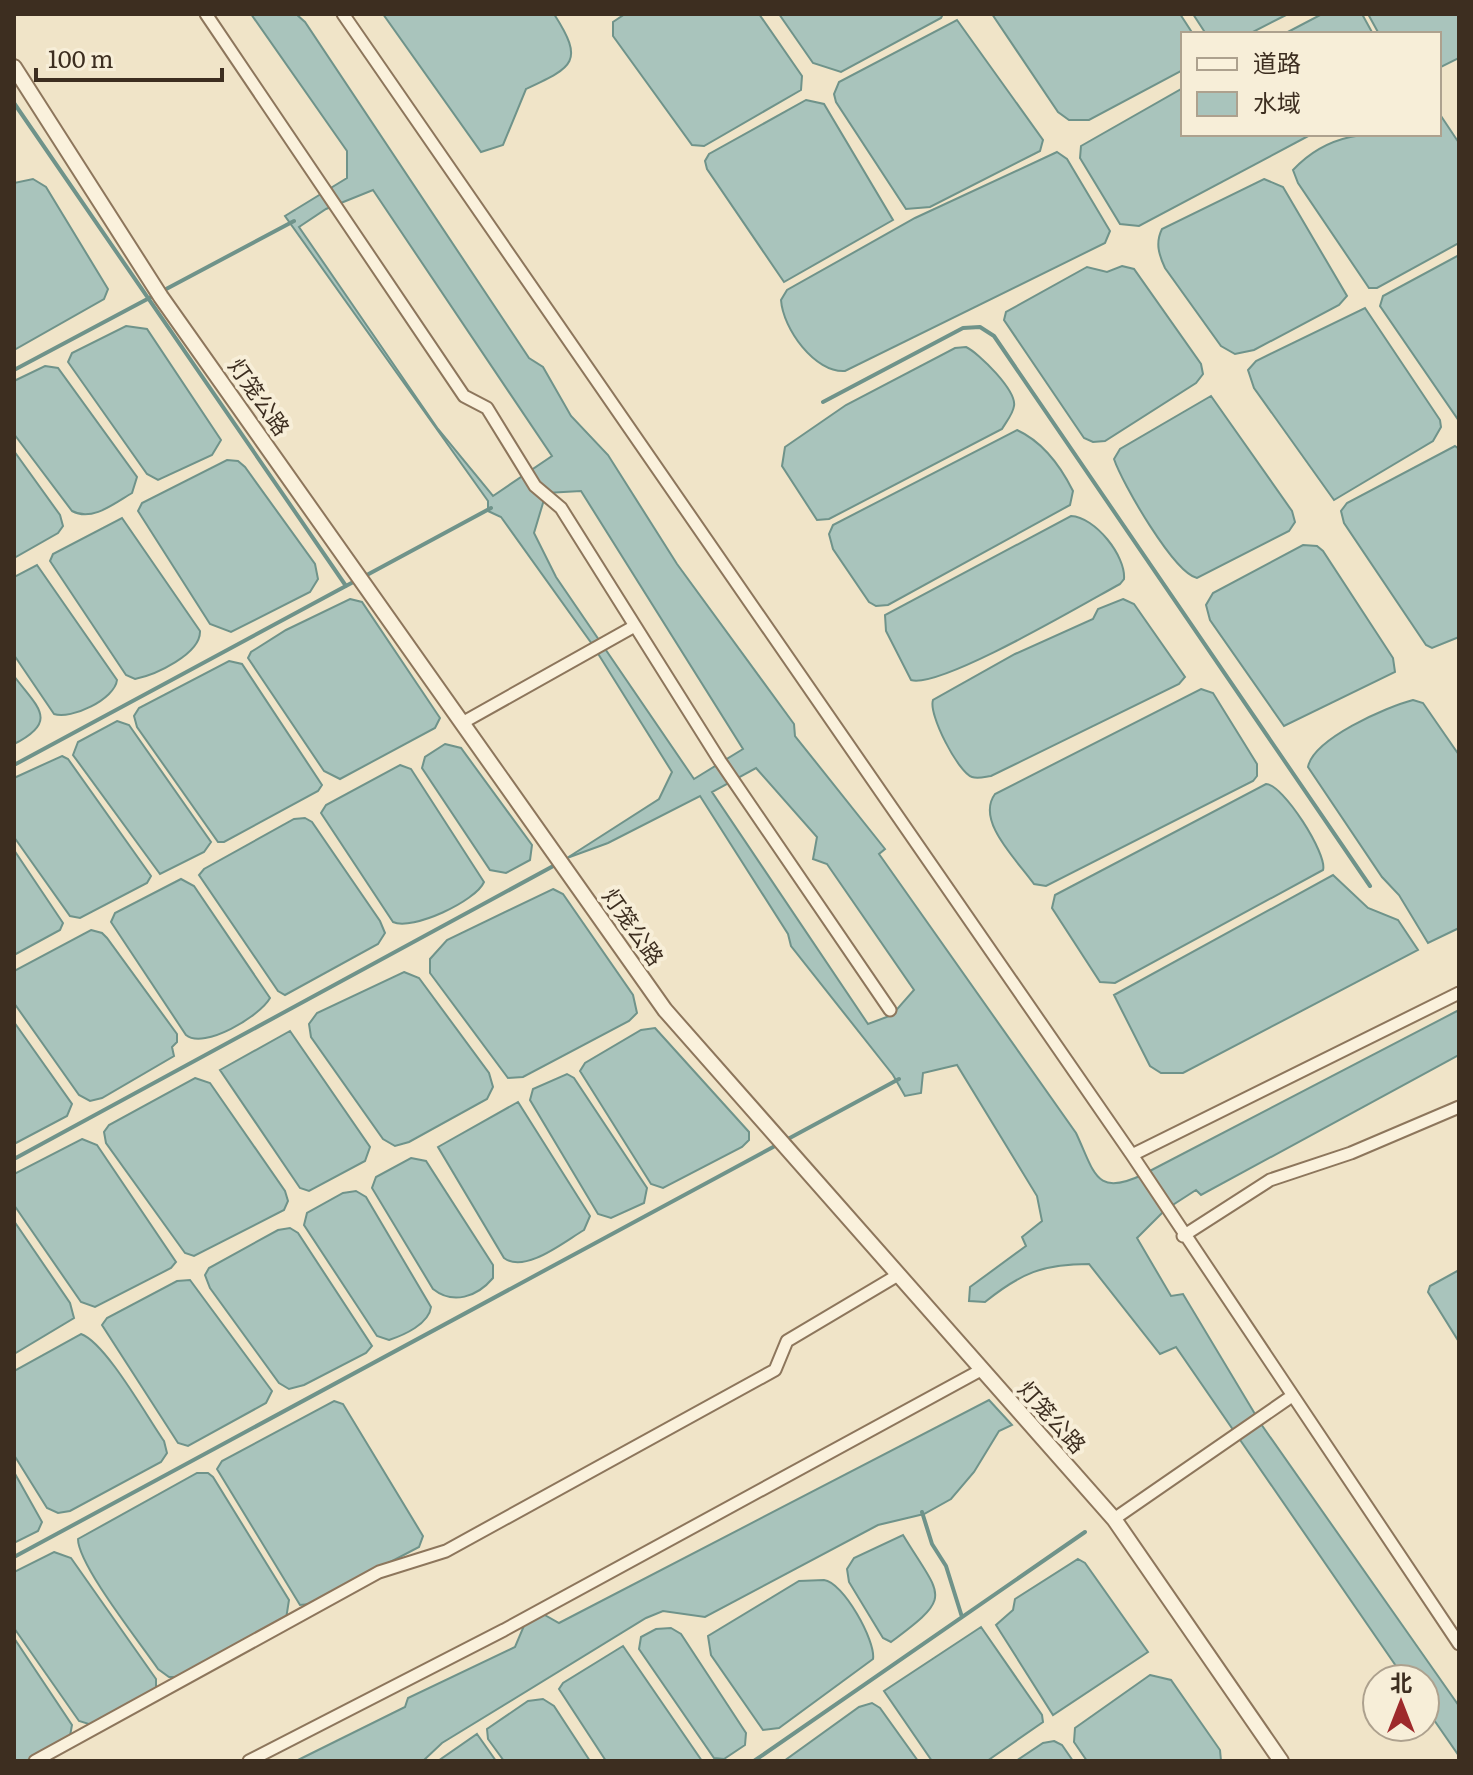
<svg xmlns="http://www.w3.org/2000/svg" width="1473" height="1775" font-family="Literata,'Noto Sans SC',serif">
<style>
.water{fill:#a9c4bc;stroke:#6f938a;stroke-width:2;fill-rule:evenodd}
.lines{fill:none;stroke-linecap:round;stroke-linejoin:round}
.stream{stroke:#6f938a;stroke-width:4}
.minor-casing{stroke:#8d765c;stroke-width:15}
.tertiary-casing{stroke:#8d765c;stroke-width:18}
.minor{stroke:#faf1dc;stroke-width:11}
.tertiary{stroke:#faf1dc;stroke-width:14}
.labels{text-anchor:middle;stroke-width:8;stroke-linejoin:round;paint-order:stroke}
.street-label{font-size:22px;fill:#3d2e20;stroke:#f7eed8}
</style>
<rect width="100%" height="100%" fill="#f0e4c8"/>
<!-- water -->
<path class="water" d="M251,14H296L305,22L529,358L543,367L571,416L608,455L677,564L794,724L795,736L885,849L879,854L1076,1133C1095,1173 1095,1198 1144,1174L1459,1010V1055L1201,1195L1196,1190L1165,1210L1137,1238L1171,1296L1183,1294L1261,1424L1459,1706V1756L1425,1707V1679H1405L1176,1347L1160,1354L1089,1264C1043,1264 1021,1273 985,1302L969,1301L970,1287L1026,1246L1022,1237L1042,1221L1037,1196L957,1065L923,1073L921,1093L905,1096L893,1075L791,946L788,934L700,796L608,843L567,858L659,799L672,772L592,644L501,517L488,511V501L285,216L347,178V151ZM373,190L552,456L493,496L438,429L299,227L326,209ZM581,491L743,749L694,779L556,577L534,533L546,493ZM756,768L817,837L813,859L827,864L914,990L892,1015L868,1024L712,792Z
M383,14H554C585,62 573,67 526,89L503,145L481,152Z
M625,14H759L802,76L801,90L704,146L692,145L613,36V22Z
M779,14H943L941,18L841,72L813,63Z
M992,14H1180L1193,34H1183V70L1089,120H1069L1058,112Z
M1193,14H1288L1249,34H1206Z
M1322,14H1362L1373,34H1284Z
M1368,14H1459V58L1439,68V34H1379Z
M957,20L1043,140L1040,151L930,207L906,209L836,102L834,94L839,82Z
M1183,88V134H1312L1139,226L1120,224L1080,158L1081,146Z
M806,100L824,104L893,220L784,282L707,169L705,161L709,154Z
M1439,113L1459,143V243L1377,288H1369L1298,183L1293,170C1335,125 1383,134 1439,134Z
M1057,152L1067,159L1110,231L1105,243L845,371C815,373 783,329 781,300L787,290L915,218Z
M33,179L46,187L108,289L104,299L14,350V183Z
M1264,179L1283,187L1347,296L1339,305L1254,350L1235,354L1221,346L1165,268C1159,255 1155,243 1162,229Z
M1459,255V421L1380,306L1383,296Z
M1122,266L1134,269L1201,364L1203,374L1196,383L1105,441L1093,442L1084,438L1004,320L1006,312L1087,267L1107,272Z
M1365,308L1440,420L1441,427L1433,441L1334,500L1254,388L1248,370L1256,361Z
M126,326L147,329L221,440L212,455L158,480L147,474L68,362L72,353Z
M966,347C979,353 1017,391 1014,406C1013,414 1006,422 1002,429L829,519L817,520L782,466L785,447L846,405L955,348Z
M45,366L58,368L137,477L132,493C115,503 92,522 72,511L14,434V381Z
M1211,396L1292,511L1295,522L1289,531L1197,578C1174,573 1122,483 1114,459L1120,449Z
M1017,430C1043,442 1060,465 1073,491L1070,505L888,605L876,606L869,602L833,549L829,534L833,525Z
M1455,446L1459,449V637L1432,648L1426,645L1344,523L1341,511L1347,503Z
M14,451L60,515L63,526L58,533L14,558Z
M227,460L238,461L245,467L315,564L318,579L310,592L231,632L210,624L138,511L142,503Z
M1071,516C1095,517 1126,556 1124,579L1120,584C1085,603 940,689 911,680L886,631L885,615Z
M122,518L200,631C201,654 155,675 135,679L126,675L50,561L53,554Z
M1303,545L1317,546L1323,551L1393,658L1395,672L1284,726L1210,620L1206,605L1213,593Z
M37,565L117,680C115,699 71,720 54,714L14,655V577Z
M350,599L362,602L440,718L435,728L340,779L324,771L248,658L251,652L286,630Z
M1123,599L1134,604L1185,677L1179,684L991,776C984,777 978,779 972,777C958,772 928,714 933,700L1015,654L1093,619L1098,609Z
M229,661L242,664L322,785L318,791L224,842H218L137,727L134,716L139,708Z
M14,676C37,707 60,721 14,744Z
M1201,689L1213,693L1257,764V776L1253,781L1046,886L1034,884C1018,861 975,821 995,794Z
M1413,700L1423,703L1459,755V928L1428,943L1399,895L1382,877L1308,767C1313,739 1386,707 1413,700Z
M117,721L129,725L211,842L204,852L160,874L73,755L78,742Z
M445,744L461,748L532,845L530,860L506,873L490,870L422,768L425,757Z
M62,756L68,759L151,876L147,883L80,918L70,916L14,837V778Z
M400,765L411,769L484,882C476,901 412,931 393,922L321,813L326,805Z
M1266,784C1283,784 1328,855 1323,870L1115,983L1100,982L1052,908L1055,895Z
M305,818L312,822L380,921L385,933L378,944L285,995L278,991L199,875L204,869L294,819Z
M14,850L63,923L60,930L14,955Z
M1333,875L1368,908L1398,920L1418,950L1183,1073H1161L1150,1066L1114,995Z
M181,879L194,886L270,998C260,1016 204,1050 186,1035L111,922L115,913Z
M553,889L563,894L633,995L637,1013L629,1021L523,1077L508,1078L430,973V959L447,940Z
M91,930L102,933L107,938L177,1034V1042L172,1047L174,1056L102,1098L90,1101L79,1095L14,1003V971Z
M404,972L419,978L489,1073L493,1087L487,1099L409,1142L395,1146L383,1139L311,1037L309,1024L317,1013Z
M14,1022L72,1104L67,1116L14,1144Z
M655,1028L749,1132V1140L742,1147L663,1188L651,1184L580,1071L585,1063L641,1030Z
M290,1031L370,1147L365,1161L309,1191L300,1188L220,1070Z
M567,1074L574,1078L647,1188L644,1203L611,1218L598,1214L530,1100L533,1089Z
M195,1078L210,1083L285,1191L288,1201L284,1210L194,1256L185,1253L106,1143L104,1132L109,1125Z
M518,1102L590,1216L584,1230C565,1241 525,1274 504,1258L438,1147Z
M82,1139L97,1145L176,1262L171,1268L95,1307L81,1302L14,1205V1174Z
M411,1158L426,1161L493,1265V1278C477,1297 453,1305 433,1289L372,1188L376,1177Z
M356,1191L366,1197L431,1307C429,1324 404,1335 389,1340L377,1336L304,1225L307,1213L343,1193Z
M14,1221L70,1303L74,1318L14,1354Z
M290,1228L298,1233L372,1346L366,1353L304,1385L289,1389L279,1383L210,1288L205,1275L209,1268L278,1230Z
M1459,1270V1342L1428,1292L1430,1286Z
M190,1280L272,1391L266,1403L188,1446L178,1443L102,1325L107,1318L177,1281Z
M81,1334C106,1343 147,1417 164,1441L167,1453L161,1462L70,1511L58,1513L47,1508L14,1455V1371Z
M989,1400L1012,1425L999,1431L974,1472L951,1499L924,1514L878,1525L705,1617L663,1611L646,1618L442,1743L423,1761H296L405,1707L408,1698L515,1647L526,1621L543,1614L559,1623Z
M334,1401L343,1404L423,1536L419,1547L310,1604L300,1605L217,1469L222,1461Z
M14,1472L42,1522L38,1531L14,1543Z
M197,1473H208L213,1477L289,1600L286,1619L176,1677H169L158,1669C141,1644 78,1565 78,1539Z
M903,1535C942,1599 954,1595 891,1642L883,1638L849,1582L847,1569L854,1558Z
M54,1552L71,1558L156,1679V1690L92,1725L79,1721L14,1628V1572Z
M1078,1559L1085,1563L1148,1652L1053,1715L996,1625L1013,1610L1015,1599Z
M824,1580C843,1582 876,1641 873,1659L779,1728L763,1730L711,1655L708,1636L799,1581Z
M981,1627L1042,1715L1043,1722L987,1761H932L884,1691Z
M671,1628L681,1634L746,1733L745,1745L724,1759L714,1758L639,1649L641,1637L656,1629Z
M14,1638L72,1725L70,1736L31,1761H14Z
M623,1646L702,1761H606L559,1689L563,1683Z
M1150,1675L1171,1680L1220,1750L1221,1761H1087L1074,1742L1075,1728Z
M543,1699L554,1706L590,1761H504L488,1739L487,1729L528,1701Z
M872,1703L880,1708L918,1761H784L859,1707Z
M477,1734L496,1761H438Z
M1054,1741L1062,1745L1073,1761H1016L1043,1743Z"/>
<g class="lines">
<!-- stream -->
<path class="stream" d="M14,103L346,586
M14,370L294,221
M823,402L963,328L980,327L994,336L1370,886
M365,576L491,508
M14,765L357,580
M14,1159L557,864
M922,1512L932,1544L946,1566L962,1617
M14,1557L899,1079
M754,1761L1085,1532"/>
<defs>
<path id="minor" d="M206,14L464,396L487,408L535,486L561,508L720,761L890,1010
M343,14L1132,1155L1459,1644
M462,723L633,627
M1132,1155L1459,993
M1183,1236L1270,1180L1351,1153L1459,1107
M1114,1519L1292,1396
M35,1761L379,1572L446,1551L775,1370L787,1341L898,1275
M249,1761L504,1630L981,1370"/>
<path id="tertiary" d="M14,67L161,297L665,1010L1114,1519L1281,1761"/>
</defs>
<!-- minor casing -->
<use href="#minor" class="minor-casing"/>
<!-- tertiary casing -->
<use href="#tertiary" class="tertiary-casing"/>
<!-- minor -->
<use href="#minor" class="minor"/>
<!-- tertiary -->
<use href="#tertiary" class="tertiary"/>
</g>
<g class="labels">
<!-- street labels -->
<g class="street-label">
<text transform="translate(259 397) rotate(55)" y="8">灯笼公路</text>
<text transform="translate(633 927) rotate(55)" y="8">灯笼公路</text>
<text transform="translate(1052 1417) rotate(48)" y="8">灯笼公路</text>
</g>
</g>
<!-- border -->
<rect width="1473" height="1775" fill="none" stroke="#3d2e20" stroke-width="32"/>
<!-- legend -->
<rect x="1181" y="32" width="260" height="104" fill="#f7eed8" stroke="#ada18e" stroke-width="2"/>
<rect x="1197" y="58" width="40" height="12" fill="#faf1dc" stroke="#ada18e" stroke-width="2"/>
<text x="1253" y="72" font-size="24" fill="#3d2e20">道路</text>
<rect x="1197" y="92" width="40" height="24" fill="#a9c4bc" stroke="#ada18e" stroke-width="2"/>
<text x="1253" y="112" font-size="24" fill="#3d2e20">水域</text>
<!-- north arrow -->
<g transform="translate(1401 1703)"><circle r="38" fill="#f7eed8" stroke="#ada18e" stroke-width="2"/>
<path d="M0-6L14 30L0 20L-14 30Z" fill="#9e2a2b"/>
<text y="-12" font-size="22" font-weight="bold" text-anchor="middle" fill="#3d2e20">北</text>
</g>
<!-- scale -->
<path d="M36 68v12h186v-12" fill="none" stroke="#3d2e20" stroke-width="4"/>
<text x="48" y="68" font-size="24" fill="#3d2e20" stroke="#f7eed8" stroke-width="6" paint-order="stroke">100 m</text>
</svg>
